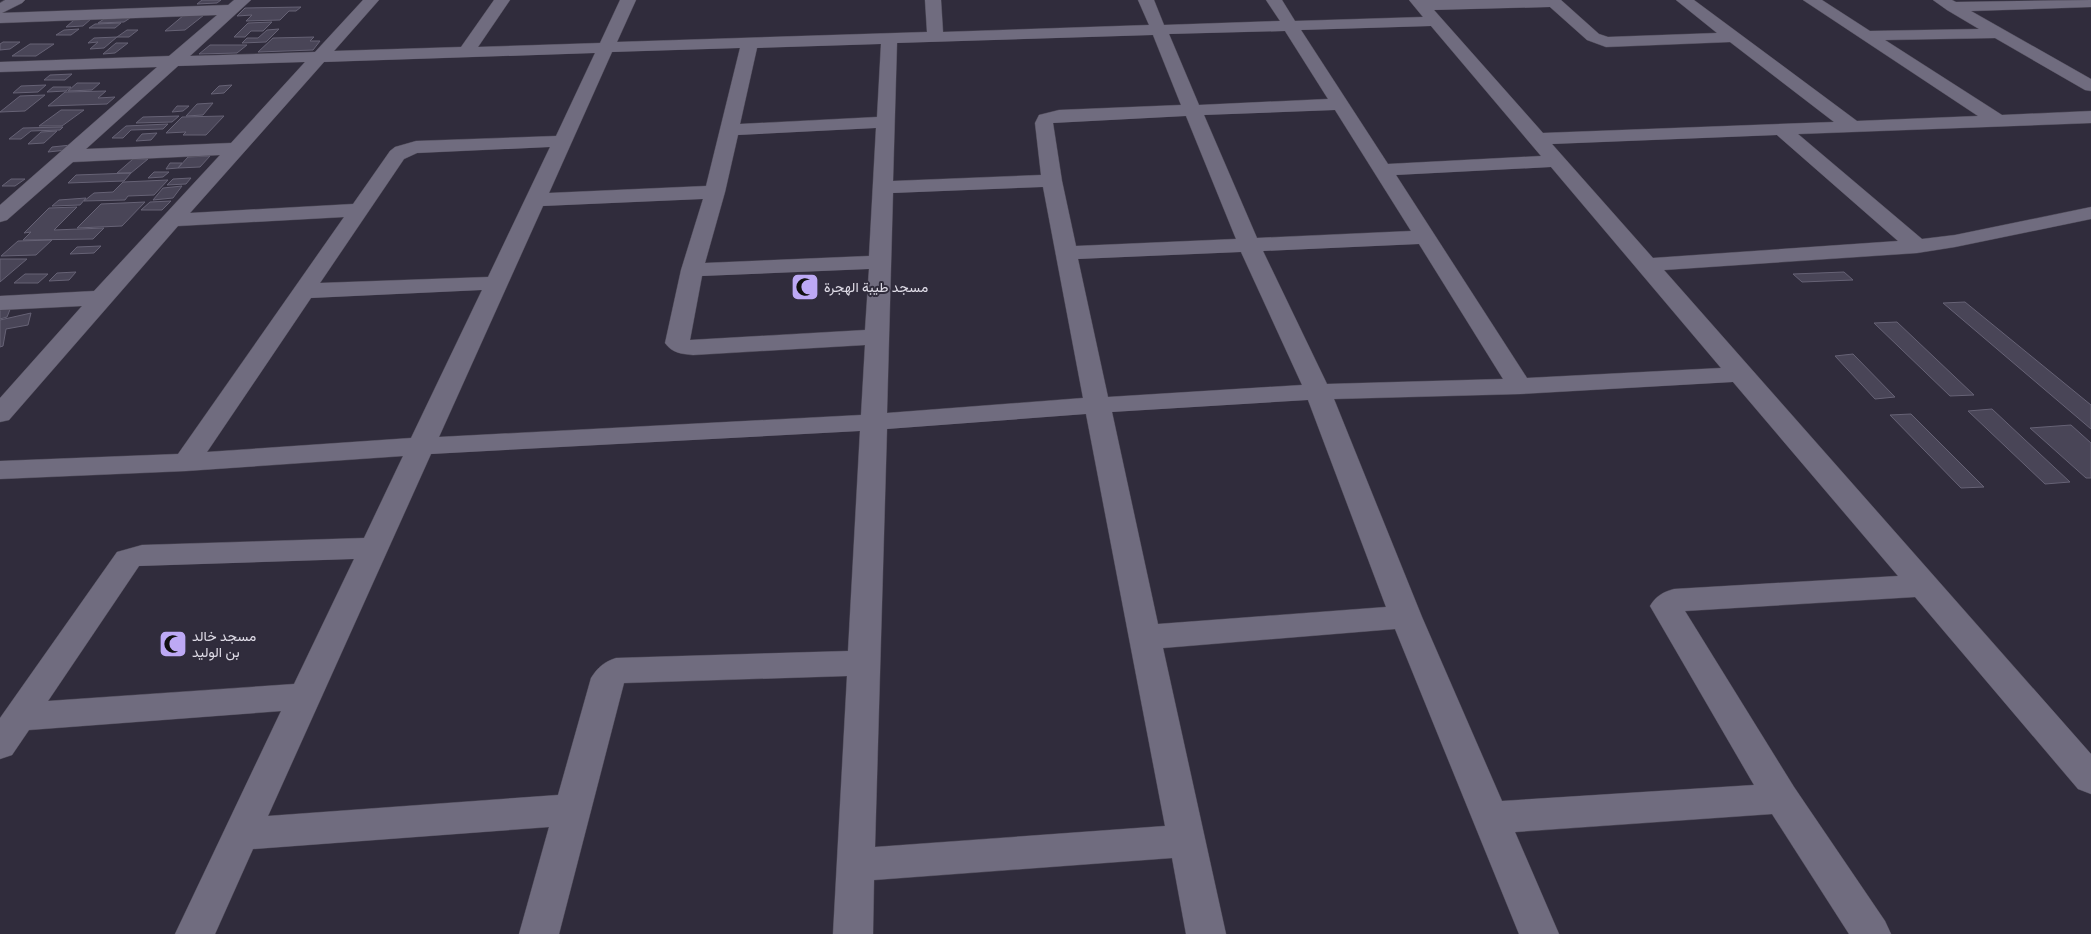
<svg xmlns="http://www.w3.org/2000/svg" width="2091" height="934" font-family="Figtree,Vazirmatn,sans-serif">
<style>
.building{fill:#494557;stroke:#666275}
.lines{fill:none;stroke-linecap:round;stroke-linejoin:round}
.minor-casing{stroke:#4c4856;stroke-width:1}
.tertiary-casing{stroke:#4c4856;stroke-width:1}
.minor{fill:#706c7f;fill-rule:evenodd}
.tertiary{fill:#706c7f;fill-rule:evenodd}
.labels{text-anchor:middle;stroke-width:4;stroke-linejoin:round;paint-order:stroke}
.poi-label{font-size:14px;fill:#e0dde8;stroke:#302c3c;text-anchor:start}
</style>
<rect width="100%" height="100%" fill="#302c3c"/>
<!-- building -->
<path class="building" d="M202,0H221L217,3L197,4Z
M301,7L296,11H289L280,20L246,21L252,15L237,16L245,8Z
M184,15H204L185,30L165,31Z
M130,18L124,22L98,23L104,19Z
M91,19L83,26L66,27L74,20Z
M272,22L263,31H251L245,37H234L248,23Z
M121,23L115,28H89L95,24Z
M79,29L71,35H56L64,30Z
M279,29L266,42L242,43L247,38H258L267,30Z
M127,30H138L129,37H117Z
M117,37L104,48L90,49L98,42L88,43L94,38Z
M314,37L310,41H320L313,50L258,52L273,38Z
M3,42H20L10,49L0,50V44Z
M116,43H128L115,53L103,54Z
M30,44H54L36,56H12Z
M210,45H247L237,53L199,54Z
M72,74L65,80H44L50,75Z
M77,83H100L92,90L68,91Z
M46,85L38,92L13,93L21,86Z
M232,85L224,93L211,94L219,86Z
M53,87H71L66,91L47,92Z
M106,91L98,98L115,97L107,104L48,106L65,92Z
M45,95L25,111L0,112L20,96Z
M213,103L203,115L186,116L197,104Z
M177,106H189L183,111L172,112Z
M61,110H84L62,126H39Z
M179,116L172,122L136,123L143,117Z
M224,116L206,135H183L186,132L166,133L182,117Z
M168,124L163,129L131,130L123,138H112L126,126Z
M63,127L60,130L31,131L21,139H9L23,128Z
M57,131L44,143L28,144L41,132Z
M157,133L151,140L136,141L142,134Z
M71,145L67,150L48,152L52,147Z
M210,156L200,167L178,168L188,157Z
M133,159H148L131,173H117Z
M170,163H182L178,168L166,169Z
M154,172H169L163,177L148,178Z
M131,173L124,181L68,183L76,175Z
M191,178L186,184L167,185L173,179Z
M11,179H25L15,186H2Z
M168,180L154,195L128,196L125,200L84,201L94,193L113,192L123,182Z
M182,186L173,198L153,200L163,188Z
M86,198L80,205L52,206L59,200Z
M171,201L162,210H141L150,202Z
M145,202L122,226L77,228L101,204Z
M77,207L54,230L104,228L93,239L23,240L31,232L24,233L49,208Z
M52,240L36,255L1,256L18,241Z
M101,246L94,253L70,254L77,247Z
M0,259H27L0,282Z
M76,272L69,280L49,281L57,273Z
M1844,272L1853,280L1802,282L1793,274Z
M25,274H48L38,283H14Z
M1965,302L2091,405V429L1943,303Z
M11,307L7,317L0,319V309Z
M31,313L28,325L6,329L3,346L0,347V320Z
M1897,322L1974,395L1950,396L1874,323Z
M1853,354L1895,397L1875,399L1835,356Z
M1992,409L2070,482L2045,484L1968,411Z
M1911,414L1984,487L1961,488L1890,415Z
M2071,425L2091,443V478H2086L2030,428Z"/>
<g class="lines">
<defs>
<path id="minor" d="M234,0H251L190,56L315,52L363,0H379L334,51L461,47L494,0H510L478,47L600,43L620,0H636L617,42L927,32L925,0H941L943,32L1149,25L1138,0H1154L1164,25L1280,21L1266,0H1282L1295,21L1423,17L1409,0H1561L1599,34L1608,37L1717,33L1676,0H1694L1857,121L1978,116L1803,0H1822L1870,31L1979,29L1947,10L1933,0H1952L1956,2L2091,0V7L1971,11L2091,79V91L2085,90L1995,38L1885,40L2002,115L2091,111V123L1798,134L1922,239L1955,235L2091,207V219L1955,247L1917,253L1664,270L2091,754V794L2078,789L1915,597L1685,611L1794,787L1885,921L1891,934H1849L1772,814L1515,832L1559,934H1519L1395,629L1163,648L1226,934H1186L1172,858L874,880L873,934H833L847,676L624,683L559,934H519L549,827L253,849L215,934H175L281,711L29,730L12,755L0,759V718L117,552L142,545L364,538L403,456L186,471L0,479V461L178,454L344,217L178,226L9,420L0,422V398L82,306L0,310V296L94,291L220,155L73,162L7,220L0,222V205L157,67L0,72V62L169,56L217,15L0,23V13L228,5ZM1550,7L1587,40L1606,47L1730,42L1834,122L1543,133L1434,10ZM1431,26L1541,156L1388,164L1301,30ZM1285,31L1328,99L1199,105L1169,34ZM1153,35L1181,105L1059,110L1039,115L1035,123L1041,175L893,181L897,43ZM881,44L877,117L740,124L757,48ZM740,48L706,186L549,193L612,52ZM595,53L556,136L416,141L395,147L390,151L353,204L190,213L324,62ZM305,62L231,143L86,149L178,66ZM1335,110L1411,231L1257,238L1204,115ZM1186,116L1236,239L1076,246L1062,181L1053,123ZM876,128L869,256L705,263L725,192L738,135ZM1777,135L1898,241L1653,258L1552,144ZM550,147L488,277L320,283L404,159L417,153ZM1551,167L1721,368L1527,378L1396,175ZM1043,187L1083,398L887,413L893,193ZM703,199L681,270L665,343C672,353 682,354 693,355L865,345L861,415L439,437L543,206ZM1419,244L1503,379L1327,384L1263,251ZM1241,252L1302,385L1108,397L1078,259ZM869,269L865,330L690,340L702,276ZM482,290L411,438L207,452L311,298ZM1733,382L1898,576L1674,589C1663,592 1656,596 1650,606L1754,785L1502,801L1422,617L1334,399L1520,394ZM1308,400L1386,607L1158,624L1112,412ZM1086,414L1165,826L875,847L887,429ZM860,431L848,651L616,658C604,662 598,667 591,678L558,795L268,816L431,454ZM354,559L294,684L48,701L139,566Z"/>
<path id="tertiary" d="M5,0H25L22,3L0,14V3Z"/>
</defs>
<!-- minor casing -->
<use href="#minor" class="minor-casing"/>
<!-- tertiary casing -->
<use href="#tertiary" class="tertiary-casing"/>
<!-- minor -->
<use href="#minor" class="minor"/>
<!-- tertiary -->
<use href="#tertiary" class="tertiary"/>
</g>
<!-- icons -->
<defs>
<symbol id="mosque-square" viewBox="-11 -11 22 22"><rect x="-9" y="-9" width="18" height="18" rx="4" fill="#bda9f5" stroke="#302c3c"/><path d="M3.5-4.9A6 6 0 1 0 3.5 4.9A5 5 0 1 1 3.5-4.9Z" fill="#111"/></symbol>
</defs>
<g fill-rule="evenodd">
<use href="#mosque-square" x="789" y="271" width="32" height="32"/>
<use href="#mosque-square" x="157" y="628" width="32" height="32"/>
</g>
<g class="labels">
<!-- poi labels -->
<g class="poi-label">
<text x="824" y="292">مسجد طيبة الهجرة</text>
<text x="192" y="641">مسجد خالد<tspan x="192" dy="16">بن الوليد</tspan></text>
</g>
</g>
</svg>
